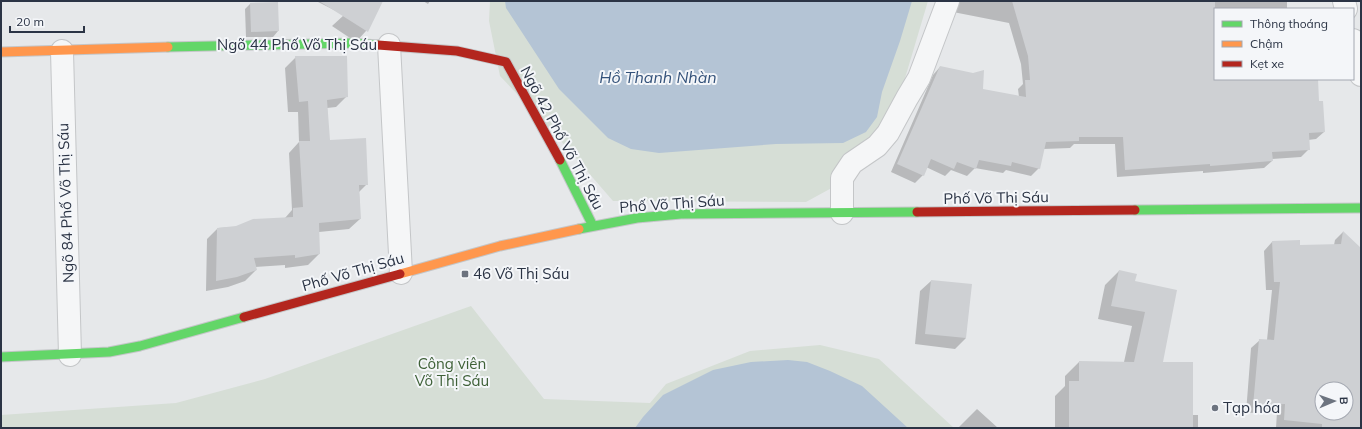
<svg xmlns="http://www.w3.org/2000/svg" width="1362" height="429" font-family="Mulish,sans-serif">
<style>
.green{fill:#d6ded6}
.water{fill:#b4c4d5}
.shadow{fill:#0003;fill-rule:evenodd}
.building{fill:#ced0d3;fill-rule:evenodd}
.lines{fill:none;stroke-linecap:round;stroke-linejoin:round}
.street-casing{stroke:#c4c6c8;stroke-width:24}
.fast-casing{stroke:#c4c6c8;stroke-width:11}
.slow-casing{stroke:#c4c6c8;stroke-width:11}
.jam-casing{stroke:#c4c6c8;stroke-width:11}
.street{stroke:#f5f6f7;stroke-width:22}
.fast{stroke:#63d668;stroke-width:9}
.slow{stroke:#ff974d;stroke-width:9}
.jam{stroke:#b3261e;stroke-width:9}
.poi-dot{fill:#6c737f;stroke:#f4f6f9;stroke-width:1.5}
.labels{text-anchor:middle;stroke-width:4;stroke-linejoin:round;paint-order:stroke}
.street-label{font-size:15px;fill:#2b3445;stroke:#f4f6f9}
.poi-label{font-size:15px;fill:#2b3445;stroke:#f4f6f9;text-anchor:start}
.park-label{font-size:15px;fill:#3f6138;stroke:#f4f6f9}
.water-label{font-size:16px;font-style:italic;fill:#34527a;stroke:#f4f6f9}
</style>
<rect width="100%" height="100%" fill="#e6e8ea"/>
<!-- green -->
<path class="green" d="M490,1H928L894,115L859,173L806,202L613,201L554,133L500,76L489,21Z
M471,306L544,399L650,403L666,384L750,351L820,345L879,359L954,428H1V415L176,403L265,379Z"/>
<!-- water -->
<path class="water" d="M505,1H912L900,41L882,92L877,117L866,132L843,143L776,144L659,153L631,149L608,138L559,89L506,8Z
M788,360L807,362L830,371L862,386L908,428H635L643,417L663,395L713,370L751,362Z"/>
<!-- shadow -->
<path class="shadow" d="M316,1H381L366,31L356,42L332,26L344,15Z
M423,1H430L428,4Z
M955,1H1287V9H1215V79H1312L1324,132L1316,139L1308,140L1309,149L1301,157L1272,159V161L1264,168L1203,173V171L1117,177L1115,144H1074L1070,148L1043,149L1039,168L1031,176L1006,170L1003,173L975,168L967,176L951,170L945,176L926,167L923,175L915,183L891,172L933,75L940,67L973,74L982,90L1019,97L1018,89L1023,84L1021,64L1009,23L953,12Z
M277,3L278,31L273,37H246L245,9L250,4Z
M296,57L347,96L336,107L327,108L329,141L367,184L359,192L360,219L349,229L319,232V254L308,265L285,268V265L255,267L256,270L245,281L228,287L206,291L207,239L218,228L236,227L285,218L292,210L289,153L299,142L298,112H288L285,68Z
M1343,232L1361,250V428H1276L1277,412L1246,413L1251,348L1260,340H1267L1272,290H1266L1264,251L1272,242L1299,246L1334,245L1335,240ZM1322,389H1346V413H1322Z
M1119,271L1134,282L1176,291L1161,363L1192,415H1198V428H1055V396L1065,386V376L1079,362H1124L1132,326L1098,319L1105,285Z
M931,281L966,338L955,349L915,344L920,291Z
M977,409L998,428H958Z"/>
<!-- building -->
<path class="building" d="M319,1H383L368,32Z
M1012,1H1215V79H1318L1319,101H1323L1325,132L1309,133L1310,150L1272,152L1273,161L1210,166V164L1125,170L1123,137H1079V141L1046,142L1040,169L1012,162L1011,166L979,160L976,169L957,162L954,169L931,159L924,176L897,164L940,66L973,73L984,70L983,89L1026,97L1025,80H1030L1028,56Z
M278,2L279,31L251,32L250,3Z
M295,56H347L348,97L327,100L330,140L366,138L368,185H359L361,219L319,223L320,254L295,258V255L254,258L257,270L237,277L216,281L217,228L236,226L253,219L293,217V208L303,207L299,141H310L308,101L299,102Z
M1343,231L1361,248V428H1322V424L1284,420L1285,404L1253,406L1259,339L1274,340L1280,282H1274L1272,241L1300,240V245L1341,244ZM1322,389H1346V413H1322Z
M1119,270L1137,274L1135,281L1177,290L1163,362H1193V428H1069V381H1079V361L1134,362L1145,312L1111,306Z
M931,280L972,284L966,338L925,334Z"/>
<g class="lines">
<defs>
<path id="street" d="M1344,1L1346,9
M1353,40L1361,75
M389,45L401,273
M62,51L70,355
M842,213V178L852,163L877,146L888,133L907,98L919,78L948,1"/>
<path id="fast" d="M168,47L352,43L378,45
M560,160L593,226
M1135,210L1361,208
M579,229L637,218L681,214L917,212
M1,357L109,352L140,346L244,317"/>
<path id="slow" d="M1,52L168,47
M400,274L500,246L579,229"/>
<path id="jam" d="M378,45L457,51L506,62L560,160
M917,212L1135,210
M244,317L400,274"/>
</defs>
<!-- street casing -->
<use href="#street" class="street-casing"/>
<!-- fast casing -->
<use href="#fast" class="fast-casing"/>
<!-- slow casing -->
<use href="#slow" class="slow-casing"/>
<!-- jam casing -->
<use href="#jam" class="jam-casing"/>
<!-- street -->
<use href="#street" class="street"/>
<!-- fast -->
<use href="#fast" class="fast"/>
<!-- slow -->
<use href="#slow" class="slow"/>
<!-- jam -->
<use href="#jam" class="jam"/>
</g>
<!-- markers -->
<g class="poi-dot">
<rect x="461" y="270" width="8" height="8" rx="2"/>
<circle cx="1215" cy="408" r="4"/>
</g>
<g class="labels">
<!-- street labels -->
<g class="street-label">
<text x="297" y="50">Ngõ 44 Phố Võ Thị Sáu</text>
<text transform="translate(562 138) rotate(62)" y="5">Ngõ 42 Phố Võ Thị Sáu</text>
<text transform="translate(996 198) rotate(-1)" y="5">Phố Võ Thị Sáu</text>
<text transform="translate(66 203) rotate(-92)" y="5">Ngõ 84 Phố Võ Thị Sáu</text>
<text transform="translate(672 204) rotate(-4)" y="5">Phố Võ Thị Sáu</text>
<text transform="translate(353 272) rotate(-16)" y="5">Phố Võ Thị Sáu</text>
</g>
<!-- poi labels -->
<g class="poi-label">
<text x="473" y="279">46 Võ Thị Sáu</text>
<text x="1223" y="413">Tạp hóa</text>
</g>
<!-- park labels -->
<g class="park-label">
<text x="452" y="369">Công viên<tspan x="452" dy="17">Võ Thị Sáu</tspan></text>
</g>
<!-- water labels -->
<g class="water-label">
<text x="658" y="83">Hồ Thanh Nhàn</text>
</g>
</g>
<!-- border -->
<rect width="1362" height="429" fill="none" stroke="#2b3445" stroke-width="4"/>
<!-- legend -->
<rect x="1214" y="8" width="140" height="72" fill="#f4f6f9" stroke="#a4a8b1"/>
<rect x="1222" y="21" width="20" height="6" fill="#63d668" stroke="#a4a8b1"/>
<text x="1250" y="28" font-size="12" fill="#2b3445">Thông thoáng</text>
<rect x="1222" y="41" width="20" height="6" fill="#ff974d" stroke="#a4a8b1"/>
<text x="1250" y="48" font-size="12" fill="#2b3445">Chậm</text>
<rect x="1222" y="61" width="20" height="6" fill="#b3261e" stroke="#a4a8b1"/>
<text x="1250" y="68" font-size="12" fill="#2b3445">Kẹt xe</text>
<!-- north arrow -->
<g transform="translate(1334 401) rotate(88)"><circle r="19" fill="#f4f6f9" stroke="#a4a8b1"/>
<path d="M0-3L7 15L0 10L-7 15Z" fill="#6c737f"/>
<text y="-6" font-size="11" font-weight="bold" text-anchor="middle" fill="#2b3445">B</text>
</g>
<!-- scale -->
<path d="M10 26v6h74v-6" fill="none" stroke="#2b3445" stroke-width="2"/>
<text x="16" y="26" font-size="12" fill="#2b3445" stroke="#f4f6f9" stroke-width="3" paint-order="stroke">20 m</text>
</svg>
